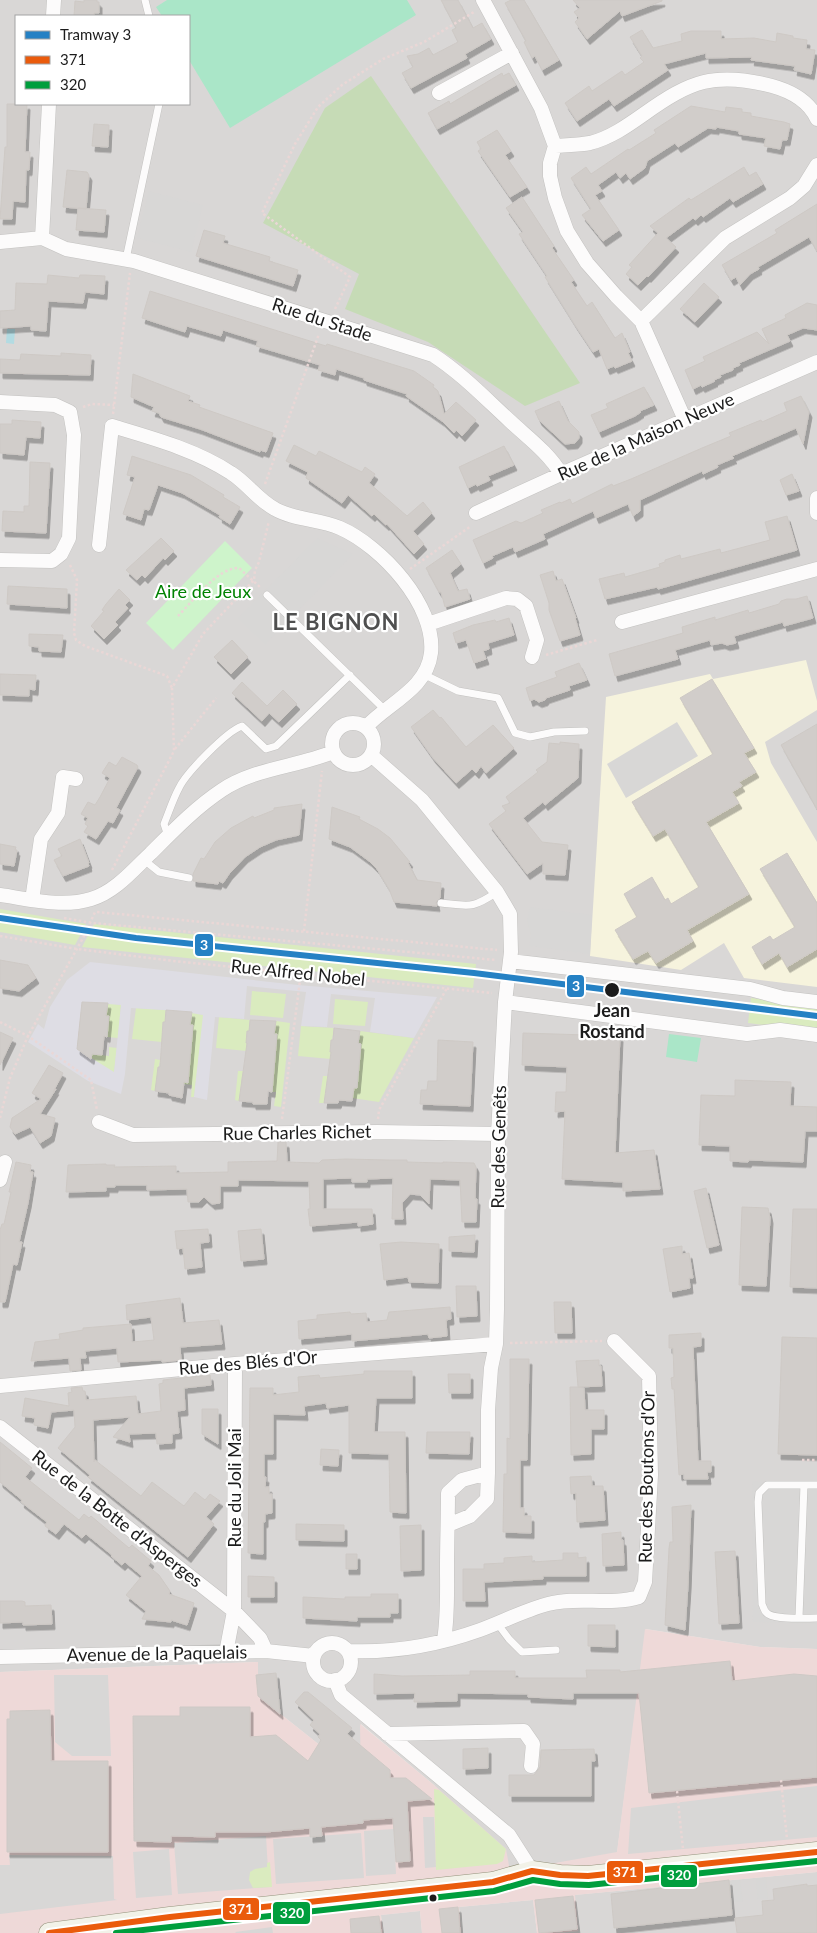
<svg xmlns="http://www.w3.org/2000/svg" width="817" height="1933" font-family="Lato,sans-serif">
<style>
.residential{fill:#d9d7d6;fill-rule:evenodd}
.commercial{fill:#eed9d8}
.education{fill:#f6f3dd}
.religious{fill:#d8d7d6}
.grass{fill:#daebbf}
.forest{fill:#c6dbb6}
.park{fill:#cef4cb}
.pitch{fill:#aae6c8}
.plaza{fill:#dedde4;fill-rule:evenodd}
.water{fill:#b3dbe2}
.building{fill:#d1cdca;stroke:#cec9c5;filter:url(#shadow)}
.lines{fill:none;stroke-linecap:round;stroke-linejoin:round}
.lane-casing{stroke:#c3c2c0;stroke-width:8}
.street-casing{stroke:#c3c2c0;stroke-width:15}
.secondary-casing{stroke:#94937c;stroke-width:21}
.path{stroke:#ead7d6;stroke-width:2.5;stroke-dasharray:2.5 2.5;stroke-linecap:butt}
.lane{stroke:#fcfbfb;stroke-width:7}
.street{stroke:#fcfbfb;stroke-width:14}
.secondary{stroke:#f2f2e8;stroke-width:20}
.bus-1-casing{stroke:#fff;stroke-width:10}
.bus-2-casing{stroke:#fff;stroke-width:10}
.bus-1{stroke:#ea5b0c;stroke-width:6}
.bus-2{stroke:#009e3d;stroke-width:6}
.tram-1-casing{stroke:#fff;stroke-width:10}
.tram-1{stroke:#2581c4;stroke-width:6}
.stop-dot{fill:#1c1c1c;stroke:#fff;stroke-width:2}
.labels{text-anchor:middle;stroke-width:4.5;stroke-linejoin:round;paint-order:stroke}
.street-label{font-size:18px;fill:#1c1c1c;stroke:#fff}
.park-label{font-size:18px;fill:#018202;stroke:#fff}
.stop-label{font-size:18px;font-weight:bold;fill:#1c1c1c;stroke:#fff}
.district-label{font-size:22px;font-weight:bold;letter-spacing:1px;fill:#4f4f4f;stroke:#fff}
.line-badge{stroke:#fff;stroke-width:2}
.badge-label{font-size:14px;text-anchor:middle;font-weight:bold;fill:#fff}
</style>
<defs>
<filter id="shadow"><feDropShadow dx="3" dy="5.5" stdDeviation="0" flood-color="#0004"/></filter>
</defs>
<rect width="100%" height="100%" fill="#eae7e4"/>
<!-- residential -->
<path class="residential" d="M0,0H817V1649L760,1647L646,1629L617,1853L510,1871L434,1785L361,1724V1778L258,1696V1662L0,1672ZM16,16H189V104H16Z
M817,1872V1933H555L578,1931L574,1895Z
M533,1900L537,1933H461L459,1907Z
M420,1911L422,1933H383L381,1915Z"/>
<!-- commercial -->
<path class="commercial" d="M645,1629L760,1647L817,1649V1872L575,1895L578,1931L555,1933H537L533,1900L459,1907L461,1933H422L420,1911L381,1915L383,1933H0V1672L258,1662V1696L361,1778L360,1724L434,1785L506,1849L510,1871L617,1852Z"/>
<!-- education -->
<path class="education" d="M806,660L817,701V710L765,742L771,763L817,842V987L744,978L724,943L681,970L590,956L606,697L710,674L713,679Z"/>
<!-- religious -->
<path class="religious" d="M149,191L203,205L191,252L137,238Z
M317,538L353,554L265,645L238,618Z
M677,722L698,756L626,798L607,764Z
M530,907L592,915L590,954L529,946L531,935L527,921Z
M752,1481L817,1488V1624L753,1622Z
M54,1675H108L111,1756H72L55,1742Z
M817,1786V1837L628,1854L631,1808Z
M423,1817H434L436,1867L425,1868Z
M394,1829L396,1874L366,1876L364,1831Z
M361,1833L364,1878L276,1884L273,1839Z
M266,1836L269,1887L178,1894L174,1843Z
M169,1849L172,1895L136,1898L133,1852Z
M9,1855L113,1856L114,1899L117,1900L0,1914V1865H10Z
M766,1878L768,1899H758L756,1879Z
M740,1880L743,1901L733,1902L730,1881Z
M272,1927L273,1933H236L235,1932Z"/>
<!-- grass -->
<path class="grass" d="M0,909L86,924L75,945L0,932Z
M94,924L476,964L473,988L82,947Z
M252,991L286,994L283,1018L250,1015Z
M751,998L817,1007V1032L748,1023Z
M335,999L368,1002L365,1026L333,1024Z
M108,1003L121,1005L118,1038L107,1037L109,1017L106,1016Z
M136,1008L166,1010L165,1022L163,1023L162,1042L132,1039Z
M192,1012L204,1015L194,1097H191L192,1085L184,1084V1082H188L193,1026L190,1025Z
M219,1017L250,1020L249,1031L247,1032V1051L216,1048Z
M276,1021L290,1023L281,1107L274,1106L276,1092H272L277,1035L274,1034Z
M301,1026L334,1028L330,1052H331V1059L298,1056Z
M360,1031L414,1038L379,1102L352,1098L354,1088H357L361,1044L359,1043Z
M109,1047L117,1048L114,1073L91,1059L92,1054L109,1056Z
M155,1059L160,1060L155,1091L151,1090Z
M238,1071H244V1076H242L239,1101L235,1100Z
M323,1076H329L324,1103H319Z
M434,1789L439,1790L506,1849L503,1861L497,1864L436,1870Z
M270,1862L272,1887L253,1888L249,1880L250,1872L255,1869L267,1867V1863Z"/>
<!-- forest -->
<path class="forest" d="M371,76L580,383L525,406L428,342L345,309L359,274L263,223L325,108Z"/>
<!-- park -->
<path class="park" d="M225,541L252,568L173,650L146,623Z"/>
<!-- pitch -->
<path class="pitch" d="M167,0H407L416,15L230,128L189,60V16H162L156,7Z
M669,1034L701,1038L697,1062L666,1057Z"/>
<!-- plaza -->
<path class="plaza" d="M90,962L298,985L437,997L414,1038L370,1032L375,998L331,994L327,1027L301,1026L306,992L247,986L244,1019L215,1017L207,1100L194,1097L203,1015L179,1011L131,1008L125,1074L121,1094L88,1081L28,1042L38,1024L44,1029L50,1007L67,980ZM82,1002L121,1005L114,1072L77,1049Z"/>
<!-- water -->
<path class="water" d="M7,329H15L14,344L6,343Z"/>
<!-- building -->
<path class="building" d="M84,0H97V2H99V13H94V16H74L75,1L84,2Z
M441,0H458L473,28L482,23L491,39L465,54L467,58L411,88L402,73L413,67L407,56L418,54L429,48L433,55L458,42L452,30L456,28Z
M511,0H524L559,60L542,70L535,56L532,58L524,42L526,41L505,3Z
M573,0H662V1L622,16L620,11L587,39L575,22L579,18L574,12L580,8Z
M642,30L653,48L682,41L681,34L691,31H721V39L754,38L776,42L777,33L793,36V38L807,40L806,49L815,50L811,74L794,70L795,66L751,60L752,57L706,58V53L664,64L668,70L614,106L609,99L577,121L565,103L589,86L592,91L622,71L625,75L644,62L640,58L642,56L630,37Z
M502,73L503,76L509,73L516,85L437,129L428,113L449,101L450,104Z
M7,104H27L25,152H30L29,170H26L25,202L13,201L12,219H0L5,147H7Z
M691,106L725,112L726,107L742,109V112L751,113V116L784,122L790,124L787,140H782L780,149L764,146L766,138L739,134V131L716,127V129L708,128L678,147L675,143L647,161L645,168L630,179L626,173L620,178L616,172L598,185L602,191L595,195L619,230L603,241L582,215L591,209L571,178L586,167L591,174L628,149L629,150L656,133L654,130Z
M94,124L109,125L108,147L92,146Z
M497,130L511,151L505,155L527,187L510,197L478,151L481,149L477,142Z
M744,167L749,176L756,172L763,184L733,202L730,198L703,217L701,215L695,220L693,218L666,238L676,247L648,277L647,276L638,285L626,274L632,267L629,265L658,233L650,226L689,198L691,200Z
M67,170L87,172L89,175L86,209L63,207Z
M522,197L554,246L552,248L574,280L571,282L587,306L592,302L615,338L622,333L630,352L628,353L632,361L615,368L614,366L607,369L599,349L593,352L575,325L545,277L547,276L519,234L523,232L506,208Z
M817,204V251L809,237L758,267L759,269L750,274L740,285L736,277L731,280L722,265L777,233L775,230Z
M78,208L106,210L104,232L76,230Z
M204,230L225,236L223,243L270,257L269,261L298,270L293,286L196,256Z
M48,275L79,278L80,275H86L105,276L104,294L85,292L83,303L48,301L46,331L31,330V326L0,328V311L15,310L16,283L47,284Z
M704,283L719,297L695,322L680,309Z
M150,291L326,346L327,344L414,371L434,385L433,387L438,391L444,414L456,402L476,420L462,436L456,430L454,433L442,421L406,396L407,394L364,380V378L336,369L335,375L318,370L320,365L256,346L258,341L223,330L221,336L187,326L185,332L142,318Z
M807,303L817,305V330L803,328L787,335L790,341L739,363L740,365L733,368V370L720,375L721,377L714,380L715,381L702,387L701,385L693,389L685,370L705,361L703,357L757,332L769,344L762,329L786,318L785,315Z
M61,353L91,355L90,375L0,373V359L20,360L21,354L61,356Z
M133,374L190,396L188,401L200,405L199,407L273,433L266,452L260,450V452L200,429L161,417L159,413L152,411L154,407L131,397Z
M644,387L654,405L640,411L641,412L635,416L599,432L591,415L608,408L606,404Z
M801,396L809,412L803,444L796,428L732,456L734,458L717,465L718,467L703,474L702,471L640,500V511L633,516L628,504L596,518L593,511L543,534L545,539L515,552L513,547L492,556L493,558L483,563L473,540L516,521L521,523L543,513L541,510L560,502L561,503L570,499L572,504L612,484L613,486L631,479L702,448L731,436L729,433L761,420L762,422L787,411L784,403Z
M559,401L568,421L579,432V438L575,443L565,444L539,420L535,411Z
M12,420L41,422L40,438L26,437L24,455L0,453V424H12Z
M294,445L316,456L319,451L362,472L365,467L375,474L369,483L407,516L423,502L432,513L413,531L424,544L414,554L387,524L386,525L374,514L372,516L348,495L342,503L306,478L308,472L286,461Z
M504,446L514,465L488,476L490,480L477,486L476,484L468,488L459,467Z
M132,456L191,475L224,495L223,497L240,507L230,524L219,517L220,515L182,493L158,485L149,510L144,509L141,520L123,514L135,477L127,475Z
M30,462L50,463L46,533L2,531L3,511L24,512V506H29Z
M792,474L799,491L786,495L780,480Z
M787,516L797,550L658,589L657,587L605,599L599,579L624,573L625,577L660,567L659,564L665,562V560L680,555L681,559L720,549L721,553L770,540L765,522Z
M161,538L174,551L165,560L163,558L145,578L142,575L137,580L126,570Z
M452,550L461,564L450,573L458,591L467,589L470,599L445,607L441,592H439L426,568Z
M553,571L556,581L562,579L576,618H575L580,635L560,641L549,610V603L540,575Z
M8,586L67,589V608L7,604Z
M119,589L130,600L125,605L128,608L115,622L118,625L104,639L91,626L104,611L102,610L106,604Z
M807,596L813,618L784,626L783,622L734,636L736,643L727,645L722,643L711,645L710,640L675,650L678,659L615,676L609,654L683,633L682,627L715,617V620L748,610L749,613L779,604L781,601L787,599H796Z
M509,618L514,635L488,643L489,649L483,651L486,659L474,663L466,640L456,643L453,633L473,625L495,620L496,622Z
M29,634L63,635L61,652L39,651V647L29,646Z
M232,640L248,657L231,674L214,657Z
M579,663L587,680L569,686L570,690L546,698L545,700L539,702L534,699L530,701L526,688L557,677L555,672Z
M0,674L36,675L35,690L29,689V696L0,695Z
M712,679L754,748L744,753L756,772L739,782L742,786L732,792L739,803L706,822L749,894L687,930L693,941L656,963L648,951L633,959L615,930L637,917L624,894L652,877L665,900L668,898L671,904L699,887L665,829L653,836L632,802L713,754L680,698Z
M242,682L267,706L283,690L297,704L279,722L269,713L262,721L232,693Z
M433,710L440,718L441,717L466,747L493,725L514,748L486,773L481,766L476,773L472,769L456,783L433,758L411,727Z
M817,724V809L781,745Z
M560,742L579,744L578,778L545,805L543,802L523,818L542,842L568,845L565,875L543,874V863L527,874L489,824L506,811L502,806L510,803L506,797L538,772L536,770L547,762L549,743L560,744Z
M122,757L137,765L138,767L116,808L120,810L113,823L108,821L96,839L84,832L88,826L85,824L88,818L81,814L88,802L95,805L100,797L110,778L102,773L109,762L116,766Z
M302,804L299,835L276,840L260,847L245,857L229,874L223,883L219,881L218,884L193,881V874L201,858L204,859L215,842L231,828L253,816L254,818L274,810V808Z
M332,807L360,817L359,819L378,829L390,838L410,862L408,863L417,880L441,883L440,898L436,902L437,906L394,902L389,889L377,869L369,861L350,847L329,839Z
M80,839L89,863H88L89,866L63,876L54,860L62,856L58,849Z
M0,844L16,847L15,850H17L14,866L0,864Z
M787,853L817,903V949L787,967L779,953L762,964L752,947L770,936L773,940L795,927L760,869Z
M0,960L28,965L36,978L19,991L0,988Z
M82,1002L108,1003L106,1016H109L107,1037L104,1036L102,1055L92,1054L91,1059L77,1049Z
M166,1010L192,1012L190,1025H193L188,1083L184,1082L182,1098L169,1095V1093L155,1091L158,1067H160L163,1022H165Z
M250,1020L276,1021L274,1034H277L272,1092L268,1091L267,1104H253V1102L239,1101L247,1043H246L247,1031H249Z
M334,1028L360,1031L358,1043L361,1044L357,1088H354L352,1101L339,1100L338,1103H324L331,1052H330L331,1040H333Z
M0,1032L13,1038L0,1065Z
M523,1033L620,1036L615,1153L654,1150L660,1189L623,1191V1182L562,1179L565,1111L555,1112L556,1092H566L567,1067L522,1065Z
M438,1040L473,1042L470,1106L420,1104L421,1090H427L428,1081H437Z
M49,1065L63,1073L53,1092L56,1089L40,1114L55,1118L51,1136L40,1143L30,1127L15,1134L10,1127L12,1118L41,1099L32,1093Z
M735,1080L791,1082L790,1106L817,1107V1131H805L803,1162L749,1160L748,1162L730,1161V1146L699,1145L701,1095L735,1096Z
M278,1142H286L287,1162L319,1163L322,1160L346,1159L389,1160H407V1162L443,1163V1162L474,1163L476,1167L475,1199H477L476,1222H462L460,1180L430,1179L429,1204L420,1195L410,1194L402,1203L403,1219H392L393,1178L367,1179V1182H352V1178L323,1179V1209H372L373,1224L358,1226V1222L310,1226L308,1209H310L309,1181L238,1180V1186H220V1203L212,1204L204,1197L199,1202H188L187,1189L147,1190V1185H115V1187H106V1191L66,1192L68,1165L106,1164V1165H115L114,1167L176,1166V1173L228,1172V1162L277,1161Z
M16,1162L31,1165L30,1172H33L28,1203L19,1242H22L17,1265L13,1264L5,1302H0V1230L2,1224H4L11,1192H9Z
M706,1188L719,1245L707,1248L694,1191Z
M742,1207L768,1208L770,1218L766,1286L739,1285Z
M793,1209H817V1288L790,1287Z
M208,1229L209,1242L200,1243L202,1267L185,1269L183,1248L177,1249L175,1231Z
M261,1229L264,1259L241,1261L238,1231Z
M475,1235L474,1252L449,1251V1237Z
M401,1242L439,1244L438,1283L409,1282L408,1277L384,1280L380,1244Z
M682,1246V1254L689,1253L693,1278H689L690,1288L670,1292L663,1249Z
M456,1286H476L477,1316L457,1317Z
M180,1298L183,1323L219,1320L222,1344L180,1347L181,1360L162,1362V1360L118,1362L117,1348L85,1351L86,1358H80L81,1370L70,1371L69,1358L31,1361L35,1342L60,1339L59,1334L83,1330V1328L131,1324L132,1342L154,1340L151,1317L127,1320L126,1305Z
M554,1302H571L572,1333H555Z
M450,1307L451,1319L446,1320L447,1336L429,1338L428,1334L352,1341V1334L299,1339L298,1321L317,1319V1315L350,1312L351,1314L366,1313L367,1322L387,1320L389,1312Z
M701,1333V1346L693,1347L698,1461H711V1472H707L708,1479H684V1474L679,1475L674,1389H672L671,1378L674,1377L673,1348H669V1335Z
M782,1337L817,1338V1455L778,1454Z
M510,1359H529L527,1460H520V1508H524V1516H531V1533L503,1532L504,1474H507V1438L510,1439Z
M599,1360V1366H601L602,1386L578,1387L584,1388L585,1410H604V1429H591V1454L571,1455L570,1387H578L576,1361Z
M364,1371H412V1398H376L374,1432H405L406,1513L390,1512L389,1454L349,1453V1405L327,1408L326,1403L304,1406L305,1415L273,1414V1454H264V1477H266L265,1487H269V1494H272V1513L265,1514V1522H263V1554L248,1553L250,1388H273V1395L299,1392L298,1377L319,1375L320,1378L364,1374Z
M448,1374H470V1393H449Z
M210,1375L211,1385L184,1388L185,1410L177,1411L179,1433L172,1434V1443L157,1444L156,1433L129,1434L130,1442L113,1437L130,1417L93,1420L94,1462L95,1460L141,1496L152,1482L184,1506L195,1492L205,1500L210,1494L220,1501L206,1517L214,1524L188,1557L88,1477L90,1475L58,1448L75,1427L74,1410L51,1412L48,1428L34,1425L35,1418L22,1416L25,1398L69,1406L68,1393L72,1392L71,1388L82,1387L83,1391H85L86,1400L136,1396L138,1414L161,1411L159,1384L163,1383V1380Z
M202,1409H218V1444L202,1434Z
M427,1432H470L469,1454L426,1453Z
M0,1442L32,1468L25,1477L79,1520L84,1514L89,1518L91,1516L129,1548L132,1545L151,1561L148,1566L159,1575L170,1591L169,1594L194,1603L187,1625L171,1620V1622L142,1619L146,1611L126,1595L142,1576L125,1562L122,1565L111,1556L112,1555L86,1534L82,1538L64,1524L56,1534L45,1526L47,1522L21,1502L22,1500L0,1482Z
M321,1449L339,1450L338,1466L320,1465Z
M591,1476L592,1486H603L605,1520L577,1522L576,1493L571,1494L570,1477Z
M691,1505L688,1585L685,1630L665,1625L669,1548L670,1542H673L672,1507Z
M296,1524L344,1525V1541L296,1540Z
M421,1525V1570L401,1571L400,1526Z
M621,1532V1540H623L624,1565L603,1566L602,1534Z
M735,1551L739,1623L719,1624L715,1552Z
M563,1553H578V1558L586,1557V1576H543V1579L484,1582L485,1601H463V1569H484V1564L504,1563V1558L532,1556V1562L563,1560Z
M346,1554H357V1569H346Z
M248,1576L274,1577V1597H248Z
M371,1594H398V1613H390V1617H357V1621L303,1618V1597L345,1599V1597H371Z
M0,1601H22L25,1602V1606L51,1605L52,1624L23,1625V1622L0,1623Z
M588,1625H615V1647L588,1646Z
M730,1661L732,1681L794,1674L817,1676V1777L649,1793L639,1693H573V1699L528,1697V1694L457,1693V1701L414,1702L415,1693L374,1694V1674L402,1676L470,1675V1671H515V1678H587L586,1670H620V1672Z
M276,1673L280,1714L258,1696L256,1675Z
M304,1692H308L352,1728L347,1734L390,1770V1778H406L432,1799L407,1801L410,1861L396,1862L393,1818L363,1820V1823L321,1827L322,1836L310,1837V1828L266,1832H215V1837L171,1836V1842L134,1841L133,1716H180V1707H250V1737L276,1735L308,1761L321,1740L318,1737L320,1734L310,1725L314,1720L295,1702Z
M50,1710L51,1761H108V1852H7V1719H10V1711Z
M488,1748V1768L463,1769V1749Z
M594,1749L595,1761H591V1796H509V1775H534L540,1767L541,1750Z
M729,1880L732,1915L614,1928L611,1894Z
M807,1884V1886L817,1885V1933H737L735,1918L763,1915L762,1901L774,1900L773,1889Z
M573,1896L577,1929L539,1933L535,1900Z
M458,1907L460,1933H442L439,1909Z
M379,1916L381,1933H351L350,1919Z"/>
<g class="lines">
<defs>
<path id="lane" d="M145,0L149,16
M126,259L159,104
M267,595L385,710
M425,675L458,691L498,698L515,733L530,737L554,732L585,731
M168,836L164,824C169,812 173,799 179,788C186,773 227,731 242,726L266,749L276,746L350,675
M144,860L159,872L189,878
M441,903C470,906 472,909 497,892
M817,1485H767L759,1493L758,1502L762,1604C764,1608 764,1612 768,1614C778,1620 805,1618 817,1618
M799,1617L804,1485
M497,1623L509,1639L522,1652L556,1650"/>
<path id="street" d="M483,0L541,108L555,146L550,163V176L555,198L567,231L587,263L616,296L641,321L685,420
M53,16L54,0
M439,93L512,53
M555,146C566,145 579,145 590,143C610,138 627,126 644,114C690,81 715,71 772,86C790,91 809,101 817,119
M42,238L49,104
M0,242L42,238L66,249L134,261L433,355C461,373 485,398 510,421C527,437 549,453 561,474
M641,321L725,238L790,198L804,186L817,165
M0,402L55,405L70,412L74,435L69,538L61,554L52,561L0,560
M817,498V513
M476,513L561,474L817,362
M99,545L112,426C152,438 196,450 231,473C247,483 258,500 275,509C294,520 320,519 340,528C381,546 436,605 431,653C427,689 388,703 366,727
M622,622L817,569
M428,624L506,598L517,599L526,606L537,640L532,657
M332 744a21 21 0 1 1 42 0a21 21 0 1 1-42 0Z
M371,755L422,800L497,892L510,914L511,952L505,1002L498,1134L497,1309L496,1344L491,1368L488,1410V1473
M0,895C29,899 62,908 91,899C115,892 133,870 151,853C173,831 195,808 222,790C255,768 297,767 333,752
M32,900L41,839L58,813L63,777L76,779
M510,961L750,989L783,998L817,1002
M505,1002L747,1034L780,1030L817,1035
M99,1122L133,1135L377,1132L498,1134
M0,1180L5,1162
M0,1386L235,1364L496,1344
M0,1427L234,1611L260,1638L266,1651
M444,1640C448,1616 447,1591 447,1567C447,1542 448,1518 448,1493L462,1480L488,1473L487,1499L470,1516L448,1525
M313 1662a19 19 0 1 1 38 0a19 19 0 1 1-38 0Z
M348,1651C393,1653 438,1645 480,1630C502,1622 525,1610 548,1604C578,1596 610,1606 639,1597L645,1582L651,1475L649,1376L614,1341
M226,1653L234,1611L235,1364
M0,1657L266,1651L314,1656
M335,1680L341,1695L509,1835L532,1871
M387,1734L524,1731L533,1744L531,1766"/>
<path id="secondary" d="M49,1933L170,1917L493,1882L532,1871L560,1875L588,1876L817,1852"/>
</defs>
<!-- lane casing -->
<use href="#lane" class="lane-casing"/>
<!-- street casing -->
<use href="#street" class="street-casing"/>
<!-- secondary casing -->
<use href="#secondary" class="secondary-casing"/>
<!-- path -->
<path class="path" d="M335,309L350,277L262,213L295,144L318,107L342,85L383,59L424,42L474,12
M83,407L92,404L114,405
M113,414L130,273
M265,484L319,334
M70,565L77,580L74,633L76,640L85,646L167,676L172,688
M410,569L471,526
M178,616C192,602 218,567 239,568L261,588
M546,655L597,640
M175,749L216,698
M112,870L174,751L172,688L203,634L254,580L255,570L259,562L269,521
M97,912L497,950
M64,918L92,923L496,960
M304,931L322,771
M0,936L77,949L182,962L492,993
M0,1022L28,1036L91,1080L97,1110
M0,1118L10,1078L28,1036L83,938L95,912
M282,1119L301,973
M378,1119L379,1110L447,988
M510,1343L602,1341
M802,1460H817
M781,1780L787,1839
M677,1791L683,1849"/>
<!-- lane -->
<use href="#lane" class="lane"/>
<!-- street -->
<use href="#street" class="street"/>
<!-- secondary -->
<use href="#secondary" class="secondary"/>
<defs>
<path id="bus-1" d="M49,1933L170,1917L493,1882L532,1871L560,1875L588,1876L817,1852"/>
<path id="bus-2" d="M116,1933L494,1891L533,1880L560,1884L589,1885L817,1861"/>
</defs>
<!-- bus-1 casing -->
<use href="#bus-1" class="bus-1-casing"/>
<!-- bus-2 casing -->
<use href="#bus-2" class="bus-2-casing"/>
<!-- bus-1 -->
<use href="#bus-1" class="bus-1"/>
<!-- bus-2 -->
<use href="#bus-2" class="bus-2"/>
<defs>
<path id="tram-1" d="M0,918L136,938L474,973L817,1016"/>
</defs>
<!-- tram-1 casing -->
<use href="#tram-1" class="tram-1-casing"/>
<!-- tram-1 -->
<use href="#tram-1" class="tram-1"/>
</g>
<!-- markers -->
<g class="stop-dot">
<circle cx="612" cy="990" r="8"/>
<circle cx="433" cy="1898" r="4.5"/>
</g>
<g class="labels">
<!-- street labels -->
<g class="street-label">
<text transform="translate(322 320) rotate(18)" y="6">Rue du Stade</text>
<text transform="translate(646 437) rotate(-24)" y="6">Rue de la Maison Neuve</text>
<text transform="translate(298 973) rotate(6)" y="6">Rue Alfred Nobel</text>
<text transform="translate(297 1133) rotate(-1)" y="6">Rue Charles Richet</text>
<text transform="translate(499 1147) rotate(-89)" y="6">Rue des Genêts</text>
<text transform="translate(248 1363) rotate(-5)" y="6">Rue des Blés d'Or</text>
<text transform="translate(647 1477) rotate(-89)" y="6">Rue des Boutons d'Or</text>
<text transform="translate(235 1488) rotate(-90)" y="6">Rue du Joli Mai</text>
<text transform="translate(117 1519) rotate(38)" y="6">Rue de la Botte d'Asperges</text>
<text transform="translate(157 1654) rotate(-1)" y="6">Avenue de la Paquelais</text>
</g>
<!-- park labels -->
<g class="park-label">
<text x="203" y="598">Aire de Jeux</text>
</g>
<!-- stop labels -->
<g class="stop-label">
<text x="612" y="1017">Jean<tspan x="612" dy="21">Rostand</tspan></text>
</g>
<!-- district labels -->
<g class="district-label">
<text x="336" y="630">LE BIGNON</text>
</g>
</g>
<g class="line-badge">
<rect x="194" y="933" width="20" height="24" rx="5" fill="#2581c4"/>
<rect x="566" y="974" width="19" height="24" rx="5" fill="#2581c4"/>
<rect x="606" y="1860" width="38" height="24" rx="5" fill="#ea5b0c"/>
<rect x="660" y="1864" width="38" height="24" rx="5" fill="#009e3d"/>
<rect x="222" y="1897" width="38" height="24" rx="5" fill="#ea5b0c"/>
<rect x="272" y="1901" width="39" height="24" rx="5" fill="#009e3d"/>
</g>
<g class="badge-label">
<text x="204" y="950">3</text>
<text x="576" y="991">3</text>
<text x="625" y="1877">371</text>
<text x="679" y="1880">320</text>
<text x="241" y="1914">371</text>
<text x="292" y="1918">320</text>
</g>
<!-- legend -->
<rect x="15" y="15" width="175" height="90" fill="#ffffff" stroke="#a4a4a4"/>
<rect x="25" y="31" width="25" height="8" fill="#2581c4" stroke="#a4a4a4"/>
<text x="60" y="40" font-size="15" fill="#1c1c1c">Tramway 3</text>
<rect x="25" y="56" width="25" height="8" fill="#ea5b0c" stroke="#a4a4a4"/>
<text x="60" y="65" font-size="15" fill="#1c1c1c">371</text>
<rect x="25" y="81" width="25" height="8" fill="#009e3d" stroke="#a4a4a4"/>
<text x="60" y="90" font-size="15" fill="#1c1c1c">320</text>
</svg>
